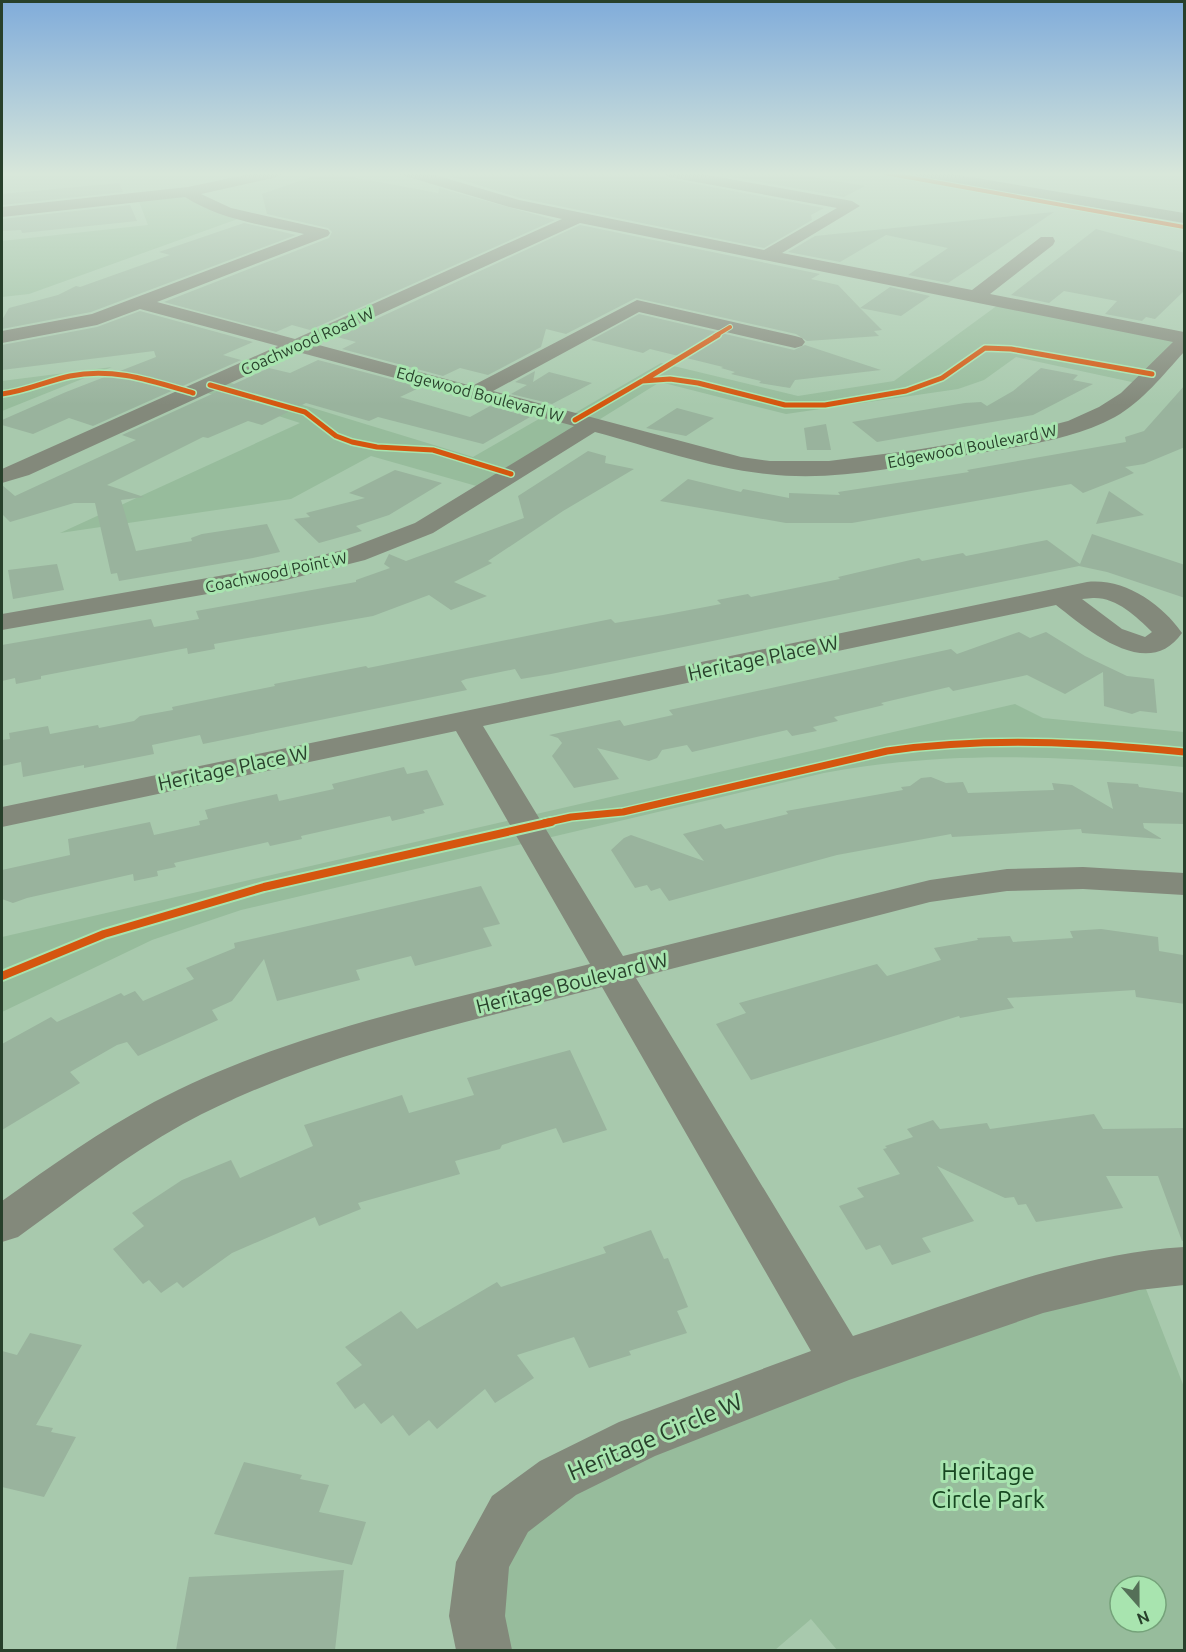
<svg xmlns="http://www.w3.org/2000/svg" width="1186" height="1652" font-family="Ubuntu,sans-serif">
<style>
.green{fill:#97bc9c;fill-rule:evenodd}
.building{fill:#99b39d}
.lines{fill:none;stroke-linecap:round;stroke-linejoin:round}
.minor{fill:#83897b;fill-rule:evenodd}
.major{fill:#7f8d7a;fill-rule:evenodd}
.cycleway-far3-casing{stroke:#a8e4af;stroke-width:6}
.cycleway-far2-casing{stroke:#a8e4af;stroke-width:8}
.cycleway-far1-casing{stroke:#a8e4af;stroke-width:10}
.cycleway-casing{stroke:#a8e4af;stroke-width:12}
.cycleway-far3{stroke:#d5560f;stroke-width:4}
.cycleway-far2{stroke:#d5560f;stroke-width:5}
.cycleway-far1{stroke:#d5560f;stroke-width:7}
.cycleway{stroke:#d5560f;stroke-width:8}
.labels{text-anchor:middle;stroke-width:6;stroke-linejoin:round;paint-order:stroke}
.far-street-label{font-size:16px;fill:#28402b;stroke:#a8e4af}
.street-label{font-size:20px;fill:#28402b;stroke:#a8e4af}
.near-street-label{font-size:24px;fill:#28402b;stroke:#a8e4af}
.near-park-label{font-size:24px;fill:#174621;stroke:#a8e4af}
</style>
<rect width="100%" height="100%" fill="#a8c9ad"/>
<!-- green -->
<path class="green" d="M188,192L246,216L29,294L2,297V241L148,225L138,199Z
M1002,302L1184,338V341L1141,384L1016,357L984,380L958,389L786,414L660,382L487,489L371,456L291,499L60,533L300,423L198,390L221,380L473,457L551,412L568,417L661,363L798,396L894,381Z
M112,367L2,411V381Z
M1015,704L1043,718L1184,732V767C1060,756 948,750 824,773L241,910L152,940L2,1012V937Z
M1139,1271L1184,1387V1650H837L811,1619L775,1650H484L477,1616L558,1478ZM1120,1586H1156V1622H1120Z"/>
<!-- building -->
<path class="building" d="M330,173L438,193L439,188L555,220L310,330L292,325L276,332L164,302L329,238L332,232L328,228L267,214L262,194L314,176L321,177Z
M440,173H660L669,179L824,208L811,215L812,220L764,248L520,198Z
M711,173H789L865,186L844,197Z
M119,183L123,192L2,205V194Z
M130,205L137,221L22,233L21,230L2,231V219Z
M1054,212L948,283L908,275L948,248L886,235L840,262L788,252L815,236Z
M244,223L296,235L91,312L2,329V320L9,308L58,295L76,286L80,287L170,255L159,252Z
M580,225L820,274L811,279L838,285L860,308L890,287L930,296L901,316L860,308L882,330L874,331L879,336L807,341L796,334L636,298L566,334L546,329L541,347L488,375L460,368L443,376L342,349L356,342L337,337Z
M1096,229L1185,253V290L1155,319L1146,317L1142,321L1105,314L1117,301L1064,291L1049,303L1011,295Z
M140,311L253,342L223,355L241,360L93,426L69,418L33,434L2,425V420L66,392L156,357L154,351L2,370V345L97,327Z
M639,314L794,350L805,345L881,370L795,380L790,388L759,383L761,381L731,374L735,372L721,368L723,367L650,349L643,353L591,340Z
M318,360L421,387L400,397L470,417L490,406L530,417L483,444L378,417L369,421L306,403L262,425L248,421L208,438L203,437L107,485L144,497L121,500L136,551L192,541L191,538L202,534L267,524L280,552L253,558L119,581L117,573L111,574L95,503H74L10,522L2,514V485L15,496L136,440L122,435L269,368L290,373Z
M1041,368L1078,375L1073,380L1093,384L1033,415L877,442L852,422L965,403L981,402L987,406L1013,391Z
M535,371L533,382L549,372L592,383L552,404L511,394L527,385L515,382Z
M1185,385V447L1144,464L1125,467L1134,473L1083,493L1071,484L852,523H786L660,501L688,479L741,492L743,489L789,498V493L840,495L838,492L969,472L967,470L1126,442L1125,437L1144,431Z
M677,408L714,418L686,436L646,428Z
M826,424L831,450H807L804,428Z
M588,451L606,456L605,463L634,469L563,511L488,561L492,563L454,582L487,596L451,610L429,595L373,616L214,644L215,649L188,654L187,648L41,676V679L16,684L15,678L2,681V645L151,619L154,627L199,619L196,611L356,582V580L390,568L384,564L389,554L406,561L524,518L518,496Z
M395,470L442,483L389,515L356,526L362,531L319,543L294,519L310,517L306,513L365,498L349,493Z
M1109,491L1144,515L1096,524Z
M1092,534L1185,565V598L1107,572L1079,566L551,674L521,679L515,669L466,679L461,681L467,690L203,744L200,735L152,745L154,754L84,768V765L23,777L21,762L2,766V740L10,739L9,733L48,726L50,734L98,725L99,728L134,721L140,716L173,710L172,707L275,686L274,684L366,666L368,668L611,619L615,623L663,615L721,604L717,600L748,594L751,597L840,579L838,577L919,558L922,561L963,553L966,556L1047,540L1080,564Z
M57,564L64,590L13,599L8,570Z
M1019,632L1030,638L1046,632L1085,656L1127,676L1154,679L1157,713L1140,711L1132,714L1104,706L1103,672L1065,694L1027,675L953,691L949,687L881,703L884,705L834,717L838,721L813,727L817,731L792,736L787,730L692,752L687,745L662,750L657,758L649,761L597,748L619,779L574,788L552,756L562,743L558,738L549,735L620,720L624,726L673,715L669,710L951,649L957,654Z
M404,767L407,774L427,770L444,805L423,810L425,813L392,821L390,816L301,836L302,839L270,846L268,842L174,863L176,867L157,871L158,876L134,881L133,874L27,898L13,903L2,899V870L70,855L68,839L150,822L154,835L200,825L199,821L208,819L205,810L213,808L277,794L279,801L334,789L332,784Z
M931,777L946,783L963,782L968,793L1054,790L1052,783L1072,785L1113,809L1107,782L1138,784L1139,787L1185,793V824L1143,823L1144,828L1162,839L1082,833L1081,829L952,837L951,834L837,855L669,901L660,888L651,891L647,885L635,888L611,850L624,838L631,835L704,861L683,834L721,824L725,829L788,814L786,811L903,790L901,787L910,786L921,778Z
M481,886L500,924L483,928L492,946L415,966L411,956L356,970L360,980L277,1001L264,959L232,1001L212,1010L218,1020L138,1056L127,1042L117,1045L70,1072L80,1083L2,1130V1044L51,1017L57,1022L121,993L124,996L135,991L143,1001L194,979L186,968L235,948L234,943Z
M1101,929L1158,937L1159,951L1183,955L1185,1004L1136,997L1135,990L1007,998L1014,1008L960,1018L959,1016L751,1080L716,1024L746,1013L739,1003L877,964L887,976L941,960L934,948L978,940L977,938L1010,936L1013,942L1073,938L1070,931Z
M570,1050L607,1130L563,1143L556,1128L502,1145L500,1149L455,1161L460,1174L358,1203L361,1209L319,1226L315,1217L232,1253L183,1288L177,1282L161,1293L149,1280L143,1284L113,1249L144,1226L132,1213L182,1180L231,1160L240,1178L313,1146L304,1125L402,1095L409,1113L474,1095L467,1078Z
M1094,1114L1103,1129L1185,1128V1240L1182,1241L1158,1176H1106L1123,1208L1036,1222L1026,1204L1018,1205L1014,1197L1005,1198L937,1166L974,1221L922,1238L931,1252L892,1265L880,1245L866,1250L839,1206L864,1197L857,1188L900,1174L883,1149L887,1148L885,1146L913,1137L907,1129L933,1120L940,1129L987,1123L990,1129Z
M651,1230L664,1259L668,1258L688,1307L677,1311L687,1333L629,1351L631,1355L589,1368L574,1337L517,1355L534,1378L495,1403L485,1389L437,1429L429,1420L409,1436L393,1415L381,1424L364,1403L355,1409L336,1383L362,1365L345,1347L401,1311L417,1329L497,1282L501,1287L606,1253L603,1247Z
M30,1333L82,1345L36,1425L53,1428L51,1432L76,1437L44,1497L2,1487V1351L17,1355Z
M244,1462L302,1475L300,1479L329,1485L319,1512L366,1522L352,1565L214,1534Z
M344,1570L335,1650H176L189,1577Z"/>
<g class="lines">
<!-- minor -->
<path class="minor" d="M254,173H284L277,177L201,194L231,208L328,230L330,233L328,236L157,302L295,339L562,219L509,207L395,173L435,175L519,200L764,250L837,208L669,177L662,173H696L852,201L860,206L782,253L972,290L1041,237H1053L1055,241L1053,245L990,294L1184,332V352C1163,375 1143,401 1115,417C1069,442 1012,447 961,456C898,467 832,482 767,474C709,468 651,447 595,432L433,533L365,560L282,581L2,630V614L282,565L347,549L415,523L574,426L298,352L29,475L2,483V469L278,346L140,309L97,325L2,343V331L92,314L304,234C263,225 221,220 185,197L2,217V207L188,187ZM580,223L1173,342L1121,393L1099,407L1068,421L1025,432L915,450L829,461H770L741,457L493,391L639,312L795,348L802,346L805,342L802,338L795,336L637,300L472,386L315,344Z
M1087,582C1124,578 1161,603 1182,633C1148,682 1088,630 1056,605L483,726L623,956L930,880L1007,869L1083,867L1184,873V895L1083,889L1007,891L930,902L636,978L853,1336C960,1301 1071,1254 1184,1247V1285L1139,1290L1043,1313L849,1380L655,1456L576,1495L528,1532L509,1567L505,1616L512,1650H456L449,1616L456,1562L492,1496L540,1461L619,1422L811,1351L602,987C461,1024 313,1054 183,1124C125,1156 72,1198 18,1237L2,1242V1201C51,1166 100,1131 154,1102C289,1031 443,1002 590,964L456,731L2,827V807ZM1093,598C1116,597 1136,616 1152,632L1145,637L1122,629L1082,599Z"/>
<!-- major -->
<path class="major" d="M910,173H946L1184,213V223L917,177Z"/>
<defs>
<path id="cycleway-far3" d="M885,173L1184,227
M715,336L730,327"/>
<path id="cycleway-far2" d="M644,380L718,335
M210,385L305,412L336,436L352,442L377,447L433,450L511,474
M2,394C26,391 47,381 70,376C113,367 152,381 193,393
M575,420L642,381L670,379L698,383L785,405H825L906,391L942,378L985,348L1011,349L1152,374"/>
<path id="cycleway-far1" d="M544,823L571,817L623,812L887,751C987,737 1084,742 1184,752"/>
<path id="cycleway" d="M2,976L104,934L264,887L551,822"/>
</defs>
<!-- cycleway-far3 casing -->
<use href="#cycleway-far3" class="cycleway-far3-casing"/>
<!-- cycleway-far2 casing -->
<use href="#cycleway-far2" class="cycleway-far2-casing"/>
<!-- cycleway-far1 casing -->
<use href="#cycleway-far1" class="cycleway-far1-casing"/>
<!-- cycleway casing -->
<use href="#cycleway" class="cycleway-casing"/>
<!-- cycleway-far3 -->
<use href="#cycleway-far3" class="cycleway-far3"/>
<!-- cycleway-far2 -->
<use href="#cycleway-far2" class="cycleway-far2"/>
<!-- cycleway-far1 -->
<use href="#cycleway-far1" class="cycleway-far1"/>
<!-- cycleway -->
<use href="#cycleway" class="cycleway"/>
</g>
<!-- sky -->
<linearGradient id="sky" x2="0" y2="1"><stop stop-color="#80acda"/><stop offset="0.43" stop-color="#d8e7da"/><stop offset="1" stop-color="#d8e7da" stop-opacity="0"/></linearGradient>
<rect width="1186" height="405" fill="url(#sky)"/>
<g class="labels">
<!-- far-street labels -->
<g class="far-street-label">
<text transform="translate(307 341) rotate(-24)" y="6">Coachwood Road W</text>
<text transform="translate(480 394) rotate(15)" y="6">Edgewood Boulevard W</text>
<text transform="translate(972 446) rotate(-11)" y="6">Edgewood Boulevard W</text>
<text transform="translate(276 572) rotate(-12)" y="6">Coachwood Point W</text>
</g>
<!-- street labels -->
<g class="street-label">
<text transform="translate(763 658) rotate(-12)" y="7">Heritage Place W</text>
<text transform="translate(233 768) rotate(-12)" y="7">Heritage Place W</text>
<text transform="translate(572 983) rotate(-14)" y="7">Heritage Boulevard W</text>
</g>
<!-- near-street labels -->
<g class="near-street-label">
<text transform="translate(655 1437) rotate(-23)" y="8">Heritage Circle W</text>
</g>
<!-- near-park labels -->
<g class="near-park-label">
<text x="988" y="1480">Heritage<tspan x="988" dy="28">Circle Park</tspan></text>
</g>
</g>
<!-- border -->
<rect width="1186" height="1652" fill="none" stroke="#28402b" stroke-width="6"/>
<!-- north arrow -->
<g transform="translate(1138 1604) rotate(159)"><circle r="28" fill="#a8e4af" stroke="#75a27a" stroke-width="1.5"/>
<path d="M0-4.5L10 22L0 15L-10 22Z" fill="#557058"/>
<text y="-9" font-size="16" font-weight="bold" text-anchor="middle" fill="#28402b">N</text>
</g>
</svg>
